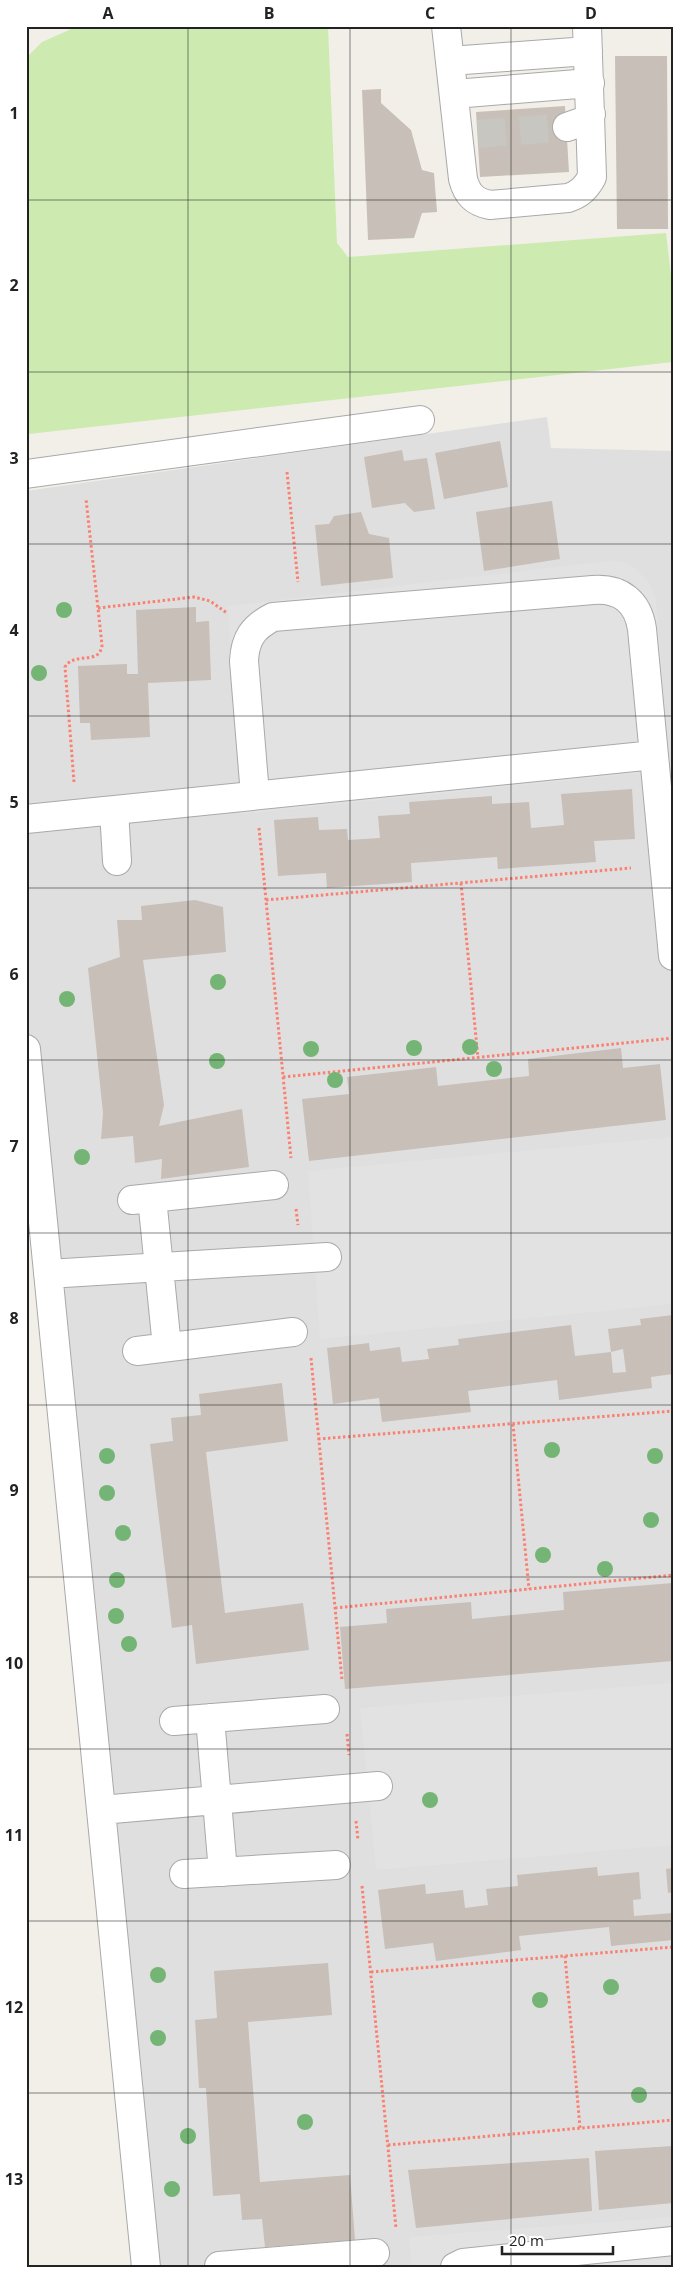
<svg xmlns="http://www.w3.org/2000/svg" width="699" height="2293" font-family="'Open Sans',sans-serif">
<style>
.residential{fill:#e0dfdf}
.grass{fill:#cdebb0}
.parking{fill:#e2e2e2}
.building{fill:#c7bfb8}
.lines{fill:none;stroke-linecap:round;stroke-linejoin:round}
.minor-tunnel{stroke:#c8c6c1;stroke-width:28;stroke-dasharray:28 14;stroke-linecap:butt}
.minor-casing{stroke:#a9a9a9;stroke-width:30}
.path{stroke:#fa8072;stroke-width:3;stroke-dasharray:2.5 2.5;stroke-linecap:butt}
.minor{stroke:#fff;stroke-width:28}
.tree{fill:#74b475}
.grid{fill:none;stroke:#222;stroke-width:1;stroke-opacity:0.55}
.neatline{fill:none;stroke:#222;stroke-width:2}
.grid-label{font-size:16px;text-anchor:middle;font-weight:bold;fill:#222}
</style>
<rect width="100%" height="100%" fill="#f2efe9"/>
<!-- residential -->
<path class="residential" d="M547,417L551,448L673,451V2267H146L26,1049V491Z"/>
<!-- grass -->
<path class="grass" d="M78,26H328L337,243L348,257L666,233L673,292V362L29,434L26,405V58L42,42Z"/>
<!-- parking -->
<path class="parking" d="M608,561L623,562L637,570L648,581L656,600L670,770L241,814L228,606Z
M673,1137V1304L320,1339L308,1171Z
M673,1683V1845L376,1870L360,1708Z
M673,2217V2267H412L409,2237Z"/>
<!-- building -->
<path class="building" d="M615,56H667L668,229H617Z
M381,89V103L411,130L422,170L434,173L437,212L422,213L414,238L368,240L362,90Z
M565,106L569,172L480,177L476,112Z
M500,441L508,487L444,499L435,453Z
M402,450L404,461L427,458L435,509L414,512L405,503L372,508L364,457Z
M552,501L560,559L484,571L476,512Z
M361,512L369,534L389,538L393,578L321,586L315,525L329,524L334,516Z
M196,607V622L209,621L211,680L148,683L150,737L91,740L90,723H80L78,666L127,664V674H138L136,610Z
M632,789L635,839L594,841L596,862L498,869L497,857L411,863L412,882L327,888L326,873L278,876L274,820L318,817L319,830L347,829L348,840L380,838L378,816L410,814L409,802L492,796V804L529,802L531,828L564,825L561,794Z
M195,900L223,907L226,952L143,960L164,1105L159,1126L242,1109L249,1167L161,1179L162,1159L135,1163L133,1136L101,1139L103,1113L88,968L120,957L117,920H142L141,906Z
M621,1048L623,1068L660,1064L666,1120L309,1161L302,1099L349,1094L347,1077L436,1067L438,1086L529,1076L528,1059Z
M673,1315V1374L651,1377L652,1388L559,1400L557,1380L468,1391L471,1412L382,1422L379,1398L333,1404L327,1348L369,1343L370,1351L400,1347L402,1362L429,1359L427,1349L459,1345L458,1339L571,1325L575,1356L611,1352L613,1373L626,1372L623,1349L611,1352L608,1329L641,1325L640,1319Z
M282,1383L288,1441L206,1452L225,1613L303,1603L309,1650L196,1664L192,1625L172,1628L150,1444L173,1441L171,1418L201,1415L199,1394Z
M673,1583V1661L345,1689L340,1627L387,1623L386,1609L471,1602L472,1619L564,1610L563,1592Z
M597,1867L598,1876L639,1872L641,1899L633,1900L634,1916L673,1913V1940L611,1946L609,1927L519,1936L521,1950L436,1961L433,1943L385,1949L378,1890L425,1884L426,1894L463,1890L465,1908L488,1905L486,1889L518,1886L517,1875Z
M673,1868V1892L668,1893L666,1869Z
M328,1963L332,2015L248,2022L260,2182L350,2175L355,2240L265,2247L262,2219L242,2220L240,2194L213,2196L206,2088H199L195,2020L217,2018L214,1971Z
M673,2146V2203L599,2210L595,2151Z
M589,2158L592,2211L416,2228L408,2170Z"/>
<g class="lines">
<!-- minor-tunnel -->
<path class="minor-tunnel" d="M478,134L567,127"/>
<defs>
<path id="minor" d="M446,26L463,179C467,194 474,202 490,205L568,198C580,194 586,188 592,177L587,26
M450,61L588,51
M454,94L590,83
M567,127L584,121L591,114
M26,474L420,420
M255,795L244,661C245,639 253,627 273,617L593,590C621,588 638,602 642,629L673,956
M114,810L117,861
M26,819L654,755
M26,1049L146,2267
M152,1198L167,1347
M132,1200L274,1185
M48,1274L327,1257
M137,1351L293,1332
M210,1718L223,1872
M174,1721L325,1709
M101,1810L378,1786
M184,1874L336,1865
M219,2266L375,2253
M455,2267L463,2263L673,2241"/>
</defs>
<!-- minor casing -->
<use href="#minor" class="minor-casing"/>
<!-- path -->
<path class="path" d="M287,472L298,582
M98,608L194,597L210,601L227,613
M74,782L65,667C74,651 100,666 102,645L86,499
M259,828L291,1158
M461,883L478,1058
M266,900L631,868
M283,1077L673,1038
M296,1209L298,1225
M311,1358L342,1680
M513,1424L529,1589
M318,1439L673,1411
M335,1608L673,1575
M347,1734L349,1755
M356,1821L358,1840
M362,1886L396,2228
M565,1956L580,2128
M371,1972L673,1947
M388,2145L673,2120"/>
<!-- minor -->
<use href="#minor" class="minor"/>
</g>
<!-- trees -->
<g class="tree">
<circle cx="64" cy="610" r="8"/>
<circle cx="39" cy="673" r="8"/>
<circle cx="218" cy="982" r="8"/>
<circle cx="67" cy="999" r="8"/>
<circle cx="470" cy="1047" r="8"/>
<circle cx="414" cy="1048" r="8"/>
<circle cx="311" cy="1049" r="8"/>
<circle cx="217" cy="1061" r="8"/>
<circle cx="494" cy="1069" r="8"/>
<circle cx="335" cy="1080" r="8"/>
<circle cx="82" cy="1157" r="8"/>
<circle cx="552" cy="1450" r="8"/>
<circle cx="107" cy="1456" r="8"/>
<circle cx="655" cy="1456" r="8"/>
<circle cx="107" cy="1493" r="8"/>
<circle cx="651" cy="1520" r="8"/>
<circle cx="123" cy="1533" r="8"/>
<circle cx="543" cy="1555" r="8"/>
<circle cx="605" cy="1569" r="8"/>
<circle cx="117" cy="1580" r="8"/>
<circle cx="116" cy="1616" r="8"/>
<circle cx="129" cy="1644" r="8"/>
<circle cx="430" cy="1800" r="8"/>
<circle cx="158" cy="1975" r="8"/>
<circle cx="611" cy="1987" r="8"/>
<circle cx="540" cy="2000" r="8"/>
<circle cx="158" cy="2038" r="8"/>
<circle cx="639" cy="2095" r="8"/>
<circle cx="305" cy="2122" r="8"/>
<circle cx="188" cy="2136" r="8"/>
<circle cx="172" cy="2189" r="8"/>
</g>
<!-- grid -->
<path class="grid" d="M188,26V2267M350,26V2267M511,26V2267M26,200H673M26,372H673M26,544H673M26,716H673M26,888H673M26,1060H673M26,1233H673M26,1405H673M26,1577H673M26,1749H673M26,1921H673M26,2093H673"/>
<!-- border -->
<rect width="699" height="2293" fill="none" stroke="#ffffff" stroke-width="55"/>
<!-- scale -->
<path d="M502 2246v8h111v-8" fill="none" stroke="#222222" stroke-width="2.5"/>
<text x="509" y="2246" font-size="15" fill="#222222" stroke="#ffffff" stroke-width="4" paint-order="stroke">20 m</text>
<rect x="28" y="28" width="644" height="2238" class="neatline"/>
<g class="grid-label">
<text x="108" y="19">A</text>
<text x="269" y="19">B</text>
<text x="430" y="19">C</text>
<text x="591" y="19">D</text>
<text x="14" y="119">1</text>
<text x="14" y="291">2</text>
<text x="14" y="464">3</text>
<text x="14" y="636">4</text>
<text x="14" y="808">5</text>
<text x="14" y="980">6</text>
<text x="14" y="1152">7</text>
<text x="14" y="1324">8</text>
<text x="14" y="1496">9</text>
<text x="14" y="1669">10</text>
<text x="14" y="1841">11</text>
<text x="14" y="2013">12</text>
<text x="14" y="2185">13</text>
</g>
</svg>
